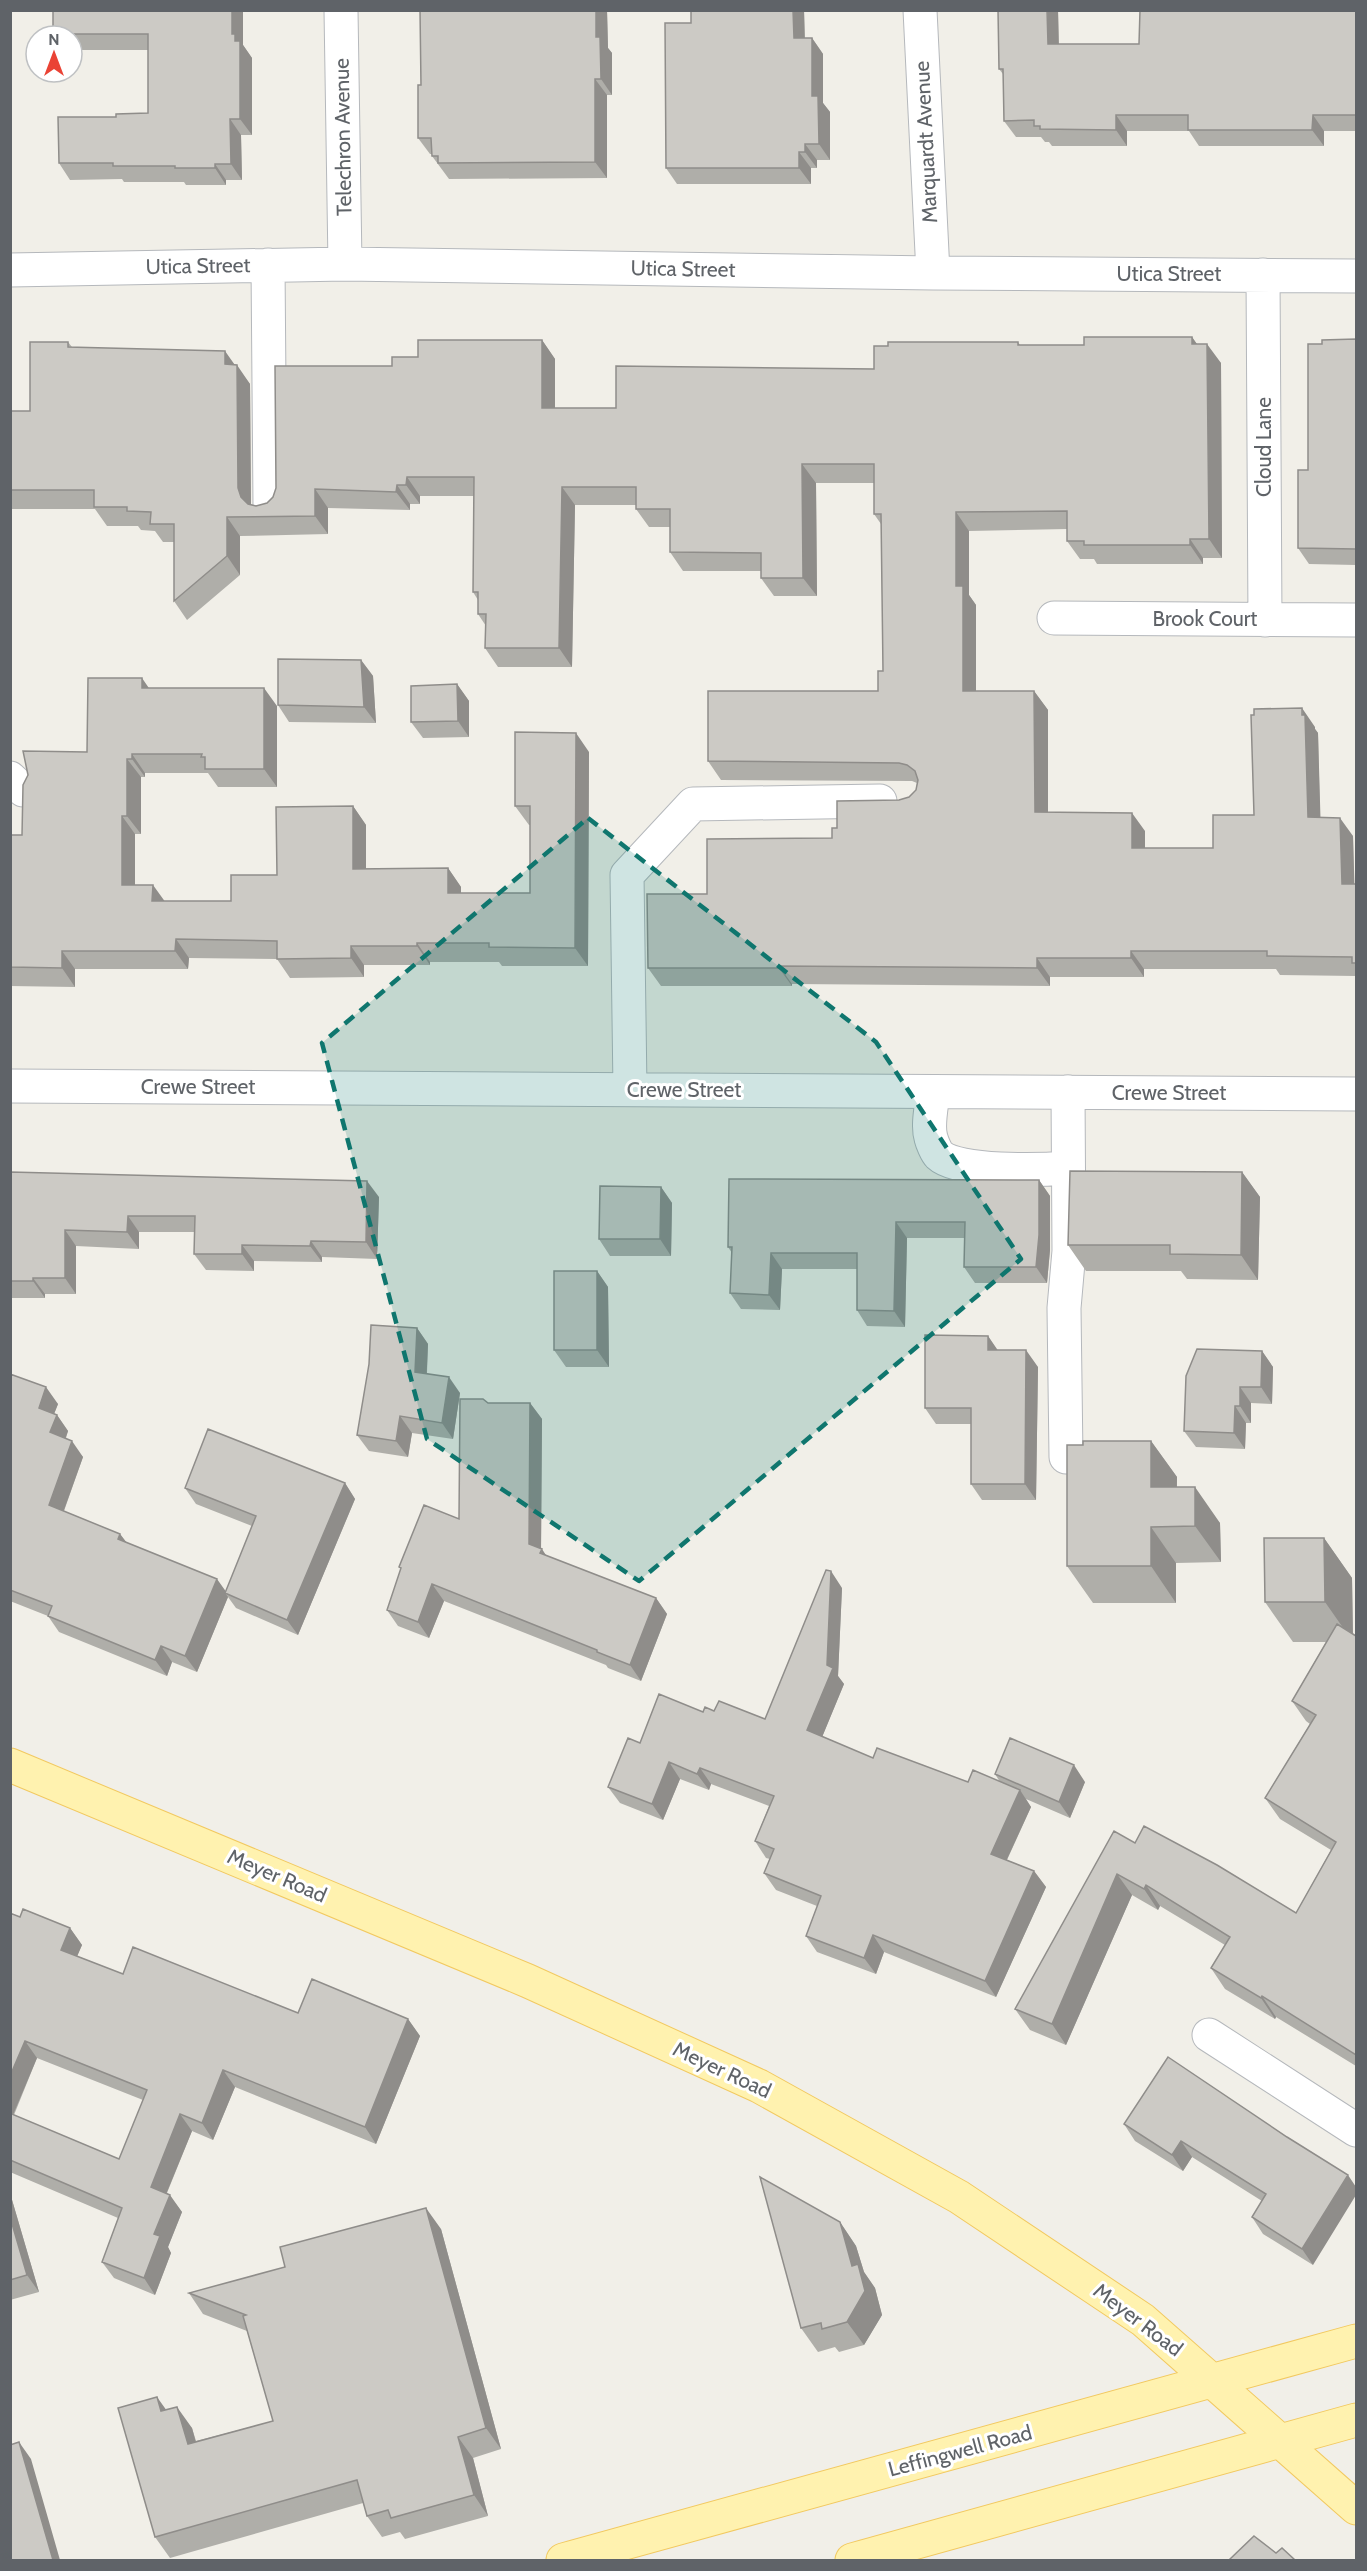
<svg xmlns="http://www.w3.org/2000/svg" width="1367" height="2571" font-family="Cabin,sans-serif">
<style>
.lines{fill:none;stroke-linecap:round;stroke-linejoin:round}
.minor-casing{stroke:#b5b8bc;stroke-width:35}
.major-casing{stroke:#f2c960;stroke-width:35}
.minor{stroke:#fff;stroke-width:33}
.major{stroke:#fff2af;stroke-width:33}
.wall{fill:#afaea9;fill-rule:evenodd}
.shaded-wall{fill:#8f8d8a}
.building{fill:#cccac5;stroke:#8f8d8a;stroke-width:1.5}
.marked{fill:#0f766e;fill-opacity:0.2;stroke:#0f766e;stroke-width:4.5;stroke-dasharray:12 8;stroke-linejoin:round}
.labels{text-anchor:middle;stroke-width:6;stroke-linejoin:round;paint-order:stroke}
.street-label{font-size:21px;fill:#5f6368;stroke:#fff}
</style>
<rect width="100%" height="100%" fill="#f1efe8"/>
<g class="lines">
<defs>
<path id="minor" d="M341,10L345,264
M920,10L933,273
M268,265L270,506
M10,270L345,264L933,273L1356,276
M1263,275L1265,620
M1054,618L1356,620
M10,778L23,790
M10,1086L1356,1094
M630,1089L627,875L693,804L880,801
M933,1092C932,1105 927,1125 931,1138C932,1142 936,1152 939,1155C958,1173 1041,1170 1068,1168
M1066,1457L1064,1308L1069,1251L1068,1092
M1209,2035L1356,2130"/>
<path id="major" d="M10,1765L528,1981L759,2086L959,2197L1143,2320L1356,2508
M563,2560L1356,2341
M852,2560L1356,2420"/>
</defs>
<!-- minor casing -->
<use href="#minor" class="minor-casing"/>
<!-- major casing -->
<use href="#major" class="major-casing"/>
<!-- minor -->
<use href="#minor" class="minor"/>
<!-- major -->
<use href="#major" class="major"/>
</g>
<!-- wall -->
<path class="wall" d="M243,10V45L252,58V135H241L242,180H226V185H186L184,182H124L122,179L70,180L59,163L116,117L148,113V50H72V36H55L53,34Z
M420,10H607L608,48L612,53V95H607V178L449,179L432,156V154H430L418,138L421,85Z
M691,10H804L805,38H812L823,54V103L830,112V160H817V168H811V184H677L666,168L691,23Z
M1058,10L1059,44H1139L1356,10V131H1324V146H1199L1189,131H1127V146H1052L1049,142H1045L1041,137H1016L1004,121L1003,74L999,69Z
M1192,337L1197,344L1221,363L1222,558H1203V564H1097L1094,559H1080L1067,541V529L969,531V595L976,605V691H1034L1048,710V812L1145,831V848H1213L1254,815L1315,727V729L1318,733L1320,818L1353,836L1354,884H1356V976L1280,975L1276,969H1144V977H1050V986L792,984V986H661L648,968L707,894L832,838L837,828L899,800L909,797L916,790L917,783L912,781L721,780L708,761L878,691L883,671L881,524L874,514V483H816L817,596H774L761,578V571H683L670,552V527H649L636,509V505H575L572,667H498L485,648L486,626L478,614V600L473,592L474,496H420V504H410V510L328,508V534L240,536V575L187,620L174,601V542H163L155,531L141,530L138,526H107L95,509H11V515L10,411H30L68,342L72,347L235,365L250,384L251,505L256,506L267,503L392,366L418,357L542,340L555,359V408H616L874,369L1018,342L1020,345H1084Z
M1356,339V565L1309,564L1298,548L1308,470L1322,344Z
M361,660L373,676L376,723L289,722L278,705Z
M457,684L469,701V737L423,738L411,722Z
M148,688L277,706V787H218L208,773H145V777H141V834H135V885L164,901H231L277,875L353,806L366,825V869L448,868L461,887V893H530V825H529L515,806L589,752L588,966H502L499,962H430V965H364V977L290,978L277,959L189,958L188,969H75V987L10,986V835H22L87,752Z
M10,1172L379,1197L377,1259L322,1257V1262L254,1261V1271L206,1270L194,1254L195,1232H139V1249L76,1246V1294H45V1298H10Z
M1242,1172L1260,1197L1258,1280L1187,1279L1181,1271H1086L1068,1245Z
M1039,1180L1050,1196V1250L1047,1283H975L964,1267L965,1238H907L905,1327L867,1326L857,1310V1269H782L780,1310L741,1309L730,1293L732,1253L728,1247Z
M661,1187L672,1203L671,1256H610L599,1239Z
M597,1271L608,1287L609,1367H566L554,1350Z
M417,1328L428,1344L427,1373L460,1393L453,1439L412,1433L408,1457L369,1451L357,1435Z
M988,1336L997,1350L1038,1367L1036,1500H982L971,1484V1424H936L925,1408Z
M1262,1351L1273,1367L1272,1404L1251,1403V1423H1246L1245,1449L1196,1447L1184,1431Z
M10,1374L58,1404L54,1414L57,1415L68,1431L66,1438L83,1457L64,1511L120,1534L127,1543L226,1592L252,1526L196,1504L185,1488L345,1483L355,1499L298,1635L236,1608L228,1597L197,1672L172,1662L167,1676L59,1632L48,1616L10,1601Z
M488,1403H530L542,1419L541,1549L546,1556L656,1598L667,1614L641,1681L608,1668L606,1665L444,1601L429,1638L398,1626L387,1610L401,1569L399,1567L459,1519Z
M1151,1441L1177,1477V1487L1220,1523L1221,1562L1176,1563V1603H1093L1067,1566L1083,1445Z
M1324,1538L1352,1578L1353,1634L1356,1636V2066L1276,2017L1275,2019L1225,1989L1211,1968L1225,1945L1160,1906L1158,1910L1132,1895L1066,2045L1030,2030L1015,2009L1135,1843L1296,1913L1331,1850L1280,1819L1265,1798L1310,1724L1306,1721L1292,1701L1326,1642H1293L1265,1602Z
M842,1588L838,1676L844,1684L822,1737L873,1758L968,1782H1000L995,1774L1085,1782L1070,1818L1026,1799L1031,1807L1007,1860L1034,1871L1046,1887L996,1997L884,1952L876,1974L817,1952L806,1936L817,1906L776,1890L764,1873L770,1859L766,1858L755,1841L769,1806L711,1784L709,1790L680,1779L663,1820L620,1803L608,1787L640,1743L714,1711L765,1719Z
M10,1913L20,1917L70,1928L82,1945L77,1956L123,1974L298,2013L408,2019L420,2036L376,2144L235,2087L213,2140L192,2131L167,2193L182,2212L168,2247L171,2253L155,2295L114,2278L102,2262L118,2218L10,2172ZM37,2058L143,2100L119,2159L14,2115Z
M1124,2124L1287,2137L1313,2265L1263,2234L1252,2217L1262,2201L1192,2157L1183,2171L1135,2141Z
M10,2193L39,2292L10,2300Z
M840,2222L856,2246L864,2272L875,2288L882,2315L864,2345L839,2352L835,2347L818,2352L801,2328Z
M441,2229L501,2449L473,2458L488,2516L405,2539L400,2532L382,2537L367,2516L363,2503L170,2558L155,2537L166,2410L192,2428L196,2441L273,2421L247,2331L203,2314L189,2293Z"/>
<!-- shaded-wall -->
<path class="shaded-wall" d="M232,10H243V45L252,58V135L240,119L235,41L232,34Z
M596,10H607L608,48L612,53V95L601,79L596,37Z
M793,10H804L805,54L794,38Z
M1047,10H1058L1059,60L1048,44Z
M812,38L823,54V103L830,112V160L819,144L812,96Z
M595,79L607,95V178L595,162Z
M1116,115L1127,131V146L1116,130Z
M1313,115L1324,131V146L1312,130Z
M230,119L241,135L242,180L231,164Z
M805,144L817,160V168L805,152Z
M799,152L811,168V184L799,168Z
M215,164L226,180V185L215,168Z
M1192,337L1205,356L1192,344Z
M542,340L555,359V427L542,408Z
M1207,344L1221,363L1222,558L1209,539Z
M225,351L237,368V365L250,384L251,507L241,497L238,488L225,364Z
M802,464L816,483L817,596L803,578Z
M407,477L420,496V504L406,485Z
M397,485L410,504V510L396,492Z
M562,487L575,505L572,667L559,648Z
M315,489L328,508V534L315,516Z
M956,512L969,531V595L976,605V710L963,691L956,586Z
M227,517L240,536V575L227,556Z
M1190,539L1203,558V564L1190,545Z
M361,660L373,676L376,723L364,707Z
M142,678L155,697L142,688Z
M457,684L469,701V737L458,721Z
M264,688L277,706V787L264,769Z
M1034,691L1048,710V830L1035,812Z
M1302,708L1315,727V729L1318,733L1321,836L1308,817Z
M576,733L589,752L588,966L575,948Z
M132,754L145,773V777L132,759Z
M127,759L141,777V834L127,816Z
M353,806L366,825V888L353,869Z
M1132,813L1145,831V867L1132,848Z
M122,816L135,834V903L122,885Z
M1340,818L1353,836L1355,903L1342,884Z
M448,868L461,887V912L448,893Z
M153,885L166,903L152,901Z
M176,939L189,958L188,969L175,951Z
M417,943L430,962V965L417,946Z
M351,946L364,965V977L351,958Z
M62,951L75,969V987L62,968Z
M1131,951L1144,969V977L1131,958Z
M1037,958L1050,977V986L1037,968Z
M779,966L792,984V986L779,968Z
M1242,1172L1260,1197L1258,1280L1241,1255Z
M1039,1180L1050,1196V1250L1047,1283L1036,1267Z
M367,1181L379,1197L377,1259L366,1242Z
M661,1187L672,1203L671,1256L660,1239Z
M128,1216L139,1232V1249L127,1232Z
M896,1222L907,1238L905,1327L894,1311Z
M65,1230L76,1246V1294L65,1278Z
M311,1241L322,1257V1262L310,1246Z
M242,1245L254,1261V1271L242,1254Z
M771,1253L782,1269L780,1310L769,1295Z
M597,1271L608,1287L609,1367L597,1350Z
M33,1278L45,1294V1298L33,1281Z
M417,1328L428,1344L426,1388L415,1372Z
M988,1336L999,1352L988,1350Z
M1026,1350L1038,1367L1036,1500L1025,1484Z
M1262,1351L1273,1367L1272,1404L1261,1387Z
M449,1377L460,1393L453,1439L442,1423Z
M46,1387L58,1404L50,1424L39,1408Z
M1240,1387L1251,1403V1423L1240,1406Z
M530,1403L542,1419L541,1553L542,1549L553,1566L529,1544Z
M1235,1406L1246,1423L1245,1449L1234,1433Z
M57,1415L68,1431L62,1448L50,1432Z
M400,1416L412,1433L408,1457L396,1441Z
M72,1441L83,1457L60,1521L49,1505Z
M1151,1441L1177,1477L1176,1524L1151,1487Z
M345,1483L355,1499L298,1635L287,1620Z
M1195,1487L1220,1523L1221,1562L1195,1526Z
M1151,1527L1176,1563V1603L1151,1566Z
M120,1534L132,1550L118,1539Z
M1324,1538L1352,1578L1353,1642L1325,1602Z
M831,1571L842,1588L838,1676L844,1684L818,1747L807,1730L827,1665Z
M217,1579L227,1593H225L228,1597L197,1672L185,1656Z
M432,1584L444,1601L429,1638L418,1622Z
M656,1598L667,1614L641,1681L630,1665Z
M161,1646L172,1662L167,1676L155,1660Z
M669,1762L680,1779L663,1820L652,1804Z
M1074,1765L1085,1782L1070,1818L1059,1802Z
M700,1768L711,1784L709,1790L697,1774Z
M1020,1790L1031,1807L1002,1870L991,1854Z
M1034,1871L1046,1887L996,1997L985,1981Z
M1117,1874L1132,1895L1066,2045L1052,2024Z
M1146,1885L1160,1906L1158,1910L1144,1889Z
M70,1928L82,1945L73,1966L61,1950Z
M873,1935L884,1952L876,1974L864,1958Z
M1262,1996L1276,2017L1275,2019L1261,1998Z
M408,2019L420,2036L376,2144L365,2127Z
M25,2041L37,2058L10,2122V2076Z
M223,2070L235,2087L213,2140L202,2123Z
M180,2114L192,2131L162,2204L151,2187Z
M1181,2141L1192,2157L1183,2171L1172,2155Z
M1348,2175L1356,2187V2195L1313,2265L1302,2249Z
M10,2193L39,2292L27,2275L10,2217Z
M170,2195L182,2212L168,2247L171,2253L155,2295L144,2278L154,2234Z
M426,2208L441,2229L501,2449L486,2428Z
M840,2222L856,2246L864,2272L875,2288L882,2315L864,2345L847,2322L852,2266Z
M157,2397L172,2418L161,2411Z
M177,2407L192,2428L202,2465L188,2444Z
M458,2437L473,2458L488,2516L474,2495Z
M19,2442L31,2459L60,2560H53Z"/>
<!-- building -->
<path class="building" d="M53,10H232V34H235V41H240V119H230L231,164H215V168H175V166H113V163H59L58,117H116V114L148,113V34H53Z
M420,10H596V37H600L601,79H595V162L438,163V156H432L431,138H418V85H421Z
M691,10H793L794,38H812V96H818L819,144H805V152H799V168H666L665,23H691Z
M998,10H1047L1048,44H1139L1140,10H1356V115H1313L1312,130H1188V115H1116V130L1040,129V126H1034V120L1004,121L1003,69H999Z
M1084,337H1192V344H1207L1209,539H1190V545H1084V541H1067V511L956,512V586H963V691H1034L1035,812L1132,813V848H1213V815H1254L1251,715H1254V709L1302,708V715H1305L1308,817L1340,818L1342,884H1356V963H1352V957L1267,956V951H1131V958H1037V968L779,966V968H648L647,894H707V839L832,838V828H837V801L899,800L909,797L916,790L918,780L915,771L907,765L899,763L708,761V691H878V671H883L881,514H874V464H802L803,578H761V553L670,552V509H636V487H562L559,648H485L486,614H478V592H473L474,477H407L406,485H397L396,492L315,489V516L227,517V556L174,601V524H150L151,512L127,511V507H94V490H10V411H30V342H68V347L225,351V364L237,365L238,488L241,497L248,504L256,506L267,503L273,497L276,488L275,366H392V357H418V340H542V408H616V366L874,369V346H888V342H1018V345H1084Z
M1356,339V549L1298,548V470H1308V344H1322V340Z
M278,659L361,660L364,707L278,705Z
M88,678H142V688H264V769H205V757H201L202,754H132V759H127V816H122V885H153L152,901H231V875H277L276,807L353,806V869L448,868V893H530V806H515V732L576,733L575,948L489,947V943H417V946H351V958L277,959V941L176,939L175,951H62V968L10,967V835H22L23,785L28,775L23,751L87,752Z
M457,684L458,721L411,722V686Z
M1070,1171L1242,1172L1241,1255L1170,1254V1245H1068Z
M10,1172L367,1181L366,1242L311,1241L310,1246L242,1245V1254H194L195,1216H128L127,1232L65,1230V1278H33V1281H10Z
M729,1179L1039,1180V1235L1036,1267H964L965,1222H896L894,1311L857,1310V1253H771L769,1295L730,1293L732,1247H728Z
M600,1186L661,1187L660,1239H599Z
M554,1271H597V1350H554Z
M371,1325L417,1328L415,1372L449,1377L442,1423L400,1416L396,1441L357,1435L369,1364Z
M925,1335L988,1336V1350H1026L1025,1484H971V1408H925Z
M1197,1349L1262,1351L1261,1387H1240V1406H1235L1234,1433L1184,1431L1186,1376Z
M10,1374L46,1387L39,1408L57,1415L50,1432L72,1441L49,1505L120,1534L118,1539L217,1579L185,1656L161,1646L155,1660L48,1616L52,1606L10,1590Z
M460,1399H483L488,1403H530L529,1544L542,1549L540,1553L656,1598L630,1665L597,1652V1650L432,1584L418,1622L387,1610L401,1568L399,1567L424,1505L459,1519Z
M208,1429L345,1483L287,1620L225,1593L256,1516L185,1488Z
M1083,1441H1151V1487H1195V1526L1151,1527V1566H1067V1445H1083Z
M1264,1538H1324L1325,1602H1265Z
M826,1570L831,1571L827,1665L833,1668L807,1730L873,1758L877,1748L968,1782L973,1770L1020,1790L991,1854L1034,1871L985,1981L873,1935L864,1958L806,1936L821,1896L764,1873L774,1849L755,1841L774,1796L700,1768L697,1774L669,1762L652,1804L608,1787L628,1738L640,1743L659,1694L703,1712L705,1707L714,1711L719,1701L765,1719Z
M1337,1624L1356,1636V2055L1262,1996L1261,1998L1211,1968L1230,1937L1146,1885L1144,1889L1117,1874L1052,2024L1015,2009L1114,1831L1135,1843L1144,1826L1217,1865L1296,1913L1336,1842L1265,1798L1316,1715L1292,1701Z
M1010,1738L1074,1765L1059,1802L995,1774Z
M23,1909L70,1928L61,1950L123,1974L133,1947L298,2013L312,1979L408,2019L365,2127L223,2070L202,2123L180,2114L151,2187L170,2195L154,2234L160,2236L144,2278L102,2262L122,2208L10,2160V2115L12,2114L119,2159L147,2090L25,2041L10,2076V1913L20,1917Z
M1168,2057L1287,2137L1348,2175L1302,2249L1252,2217L1266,2194L1181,2141L1172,2155L1124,2124Z
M760,2177L840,2222L852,2266L858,2264L865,2291L847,2322L822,2329L821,2323L801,2328Z
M426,2208L486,2428L458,2437L474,2495L391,2518L388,2510L367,2516L357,2480L155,2537L118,2408L157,2397L161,2411L177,2407L188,2444L273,2421L243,2316L246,2315L189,2293L285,2267L280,2247Z
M10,2217L27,2275L10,2280Z
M19,2442L53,2560H10V2445Z
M1254,2536L1276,2553L1282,2548L1295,2560H1229Z"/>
<!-- marked area -->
<path class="marked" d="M588,818L876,1042L1021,1259L639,1581L427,1439L322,1043Z"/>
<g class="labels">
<!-- street labels -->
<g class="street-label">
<text transform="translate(343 137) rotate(-91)" y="7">Telechron Avenue</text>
<text transform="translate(926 142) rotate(-93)" y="7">Marquardt Avenue</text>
<text transform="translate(198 266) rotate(-1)" y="7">Utica Street</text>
<text transform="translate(683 269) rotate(1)" y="7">Utica Street</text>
<text x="1169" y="281">Utica Street</text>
<text transform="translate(1264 447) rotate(-90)" y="7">Cloud Lane</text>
<text x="1205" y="626">Brook Court</text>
<text x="198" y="1094">Crewe Street</text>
<text x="684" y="1097">Crewe Street</text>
<text x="1169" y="1100">Crewe Street</text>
<text transform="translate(277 1876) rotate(23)" y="7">Meyer Road</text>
<text transform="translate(722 2070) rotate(25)" y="7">Meyer Road</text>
<text transform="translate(1138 2320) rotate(37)" y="7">Meyer Road</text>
<text transform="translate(960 2451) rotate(-15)" y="7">Leffingwell Road</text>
</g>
</g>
<!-- border -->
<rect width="1367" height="2571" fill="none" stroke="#5f6368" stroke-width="24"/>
<!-- north arrow -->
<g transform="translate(54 54)"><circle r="28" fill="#ffffff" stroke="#bfc1c3" stroke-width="1.5"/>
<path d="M0-4.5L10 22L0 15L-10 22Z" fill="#ea4335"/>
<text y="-9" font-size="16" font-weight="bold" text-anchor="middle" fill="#5f6368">N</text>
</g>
</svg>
